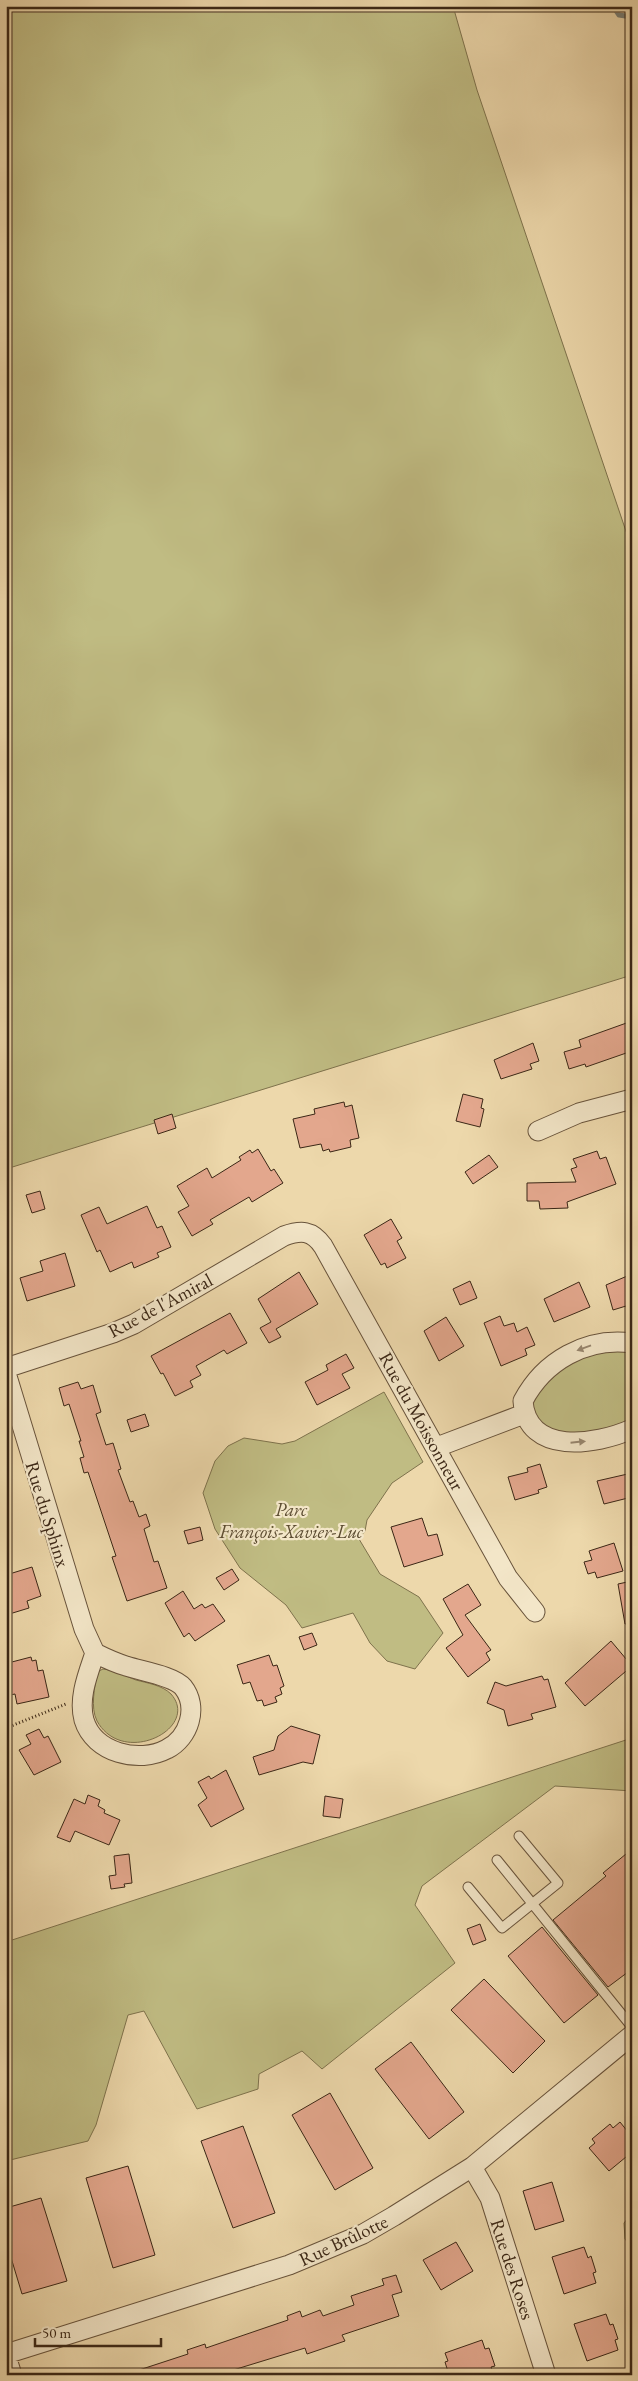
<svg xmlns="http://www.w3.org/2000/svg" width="638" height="2381" font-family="'EB Garamond',serif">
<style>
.green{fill:#c0bc83;stroke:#7e724c}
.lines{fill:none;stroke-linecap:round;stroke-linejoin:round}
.stream{stroke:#767d75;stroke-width:5}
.building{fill:#e3a78d;stroke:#3b2716}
.service-casing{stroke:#68533b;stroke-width:11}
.minor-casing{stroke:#68533b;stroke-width:21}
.path{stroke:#3b2716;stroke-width:3;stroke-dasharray:1 2.5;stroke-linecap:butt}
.service{stroke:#f3e6c8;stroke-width:9}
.minor{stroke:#f3e6c8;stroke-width:19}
.oneway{fill:#97866f}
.labels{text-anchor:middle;stroke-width:4.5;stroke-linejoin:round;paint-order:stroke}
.street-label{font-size:19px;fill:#3b2716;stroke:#f3e6c8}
.park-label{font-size:19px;font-style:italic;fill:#5c4c31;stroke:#f3e6c8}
</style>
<rect width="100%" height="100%" fill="#edd8ab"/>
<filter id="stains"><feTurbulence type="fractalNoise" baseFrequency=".004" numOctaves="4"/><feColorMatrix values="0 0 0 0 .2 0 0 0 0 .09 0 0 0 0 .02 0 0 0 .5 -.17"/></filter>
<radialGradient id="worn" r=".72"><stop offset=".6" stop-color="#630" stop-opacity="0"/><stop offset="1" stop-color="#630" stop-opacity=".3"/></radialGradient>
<!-- green -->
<path class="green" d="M6,6H453L477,90L632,549V975L6,1169Z
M597,1351H632V1421L601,1434L555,1432L535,1420L531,1400L561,1367Z
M384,1392L423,1462L392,1483L367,1520L365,1531L359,1539L380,1574L419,1597L443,1633L415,1669L387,1661L370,1643L353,1613L302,1628L286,1605L240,1568L215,1529L203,1493L215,1461L228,1446L244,1438L282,1444L295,1441Z
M103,1669C114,1670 125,1676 136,1680C147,1683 162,1685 171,1694C201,1728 123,1768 97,1721C90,1707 95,1687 97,1672Z
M632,1738V1791L555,1786L422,1886L415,1905L455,1963L322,2069L302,2051L259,2074L258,2089L197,2109L144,2011L128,2015L96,2125L88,2141L6,2161V1922L9,1941Z
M632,2213V2248L625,2239L624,2223Z"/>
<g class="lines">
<!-- stream -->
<path class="stream" d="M613,6L619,15L632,17"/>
</g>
<!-- building -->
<path class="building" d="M632,1021V1051L586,1067L585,1064L569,1069L564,1052L581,1047L579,1040Z
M533,1043L539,1061L530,1064L532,1069L501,1079L494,1060Z
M463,1094L483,1099L481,1108L484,1109L480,1127L456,1121Z
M344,1102L345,1107L352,1105L359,1138L350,1140L351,1147L330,1152L329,1149L323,1151L321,1144L300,1148L293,1119L315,1114L314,1109Z
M172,1114L176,1128L158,1134L154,1120Z
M258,1149L271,1171L274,1169L283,1183L252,1202L249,1197L210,1220L213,1224L192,1236L178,1212L189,1206L177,1186L207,1168L212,1178L241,1160L239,1157L250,1150L252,1153Z
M597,1151L600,1159L606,1157L616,1184L567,1202L568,1208L540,1209L539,1201H527V1183L576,1182L571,1169L577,1167L573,1159Z
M489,1155L498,1167L473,1184L465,1172Z
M40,1191L45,1209L32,1213L26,1195Z
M147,1206L157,1228L162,1226L171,1247L157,1253L159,1257L134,1268L132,1262L110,1272L100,1250L97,1252L81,1215L99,1207L107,1224Z
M391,1219L402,1238L397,1241L406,1258L387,1268L385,1263L381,1265L364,1235Z
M65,1253L75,1286L27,1301L20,1278L43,1271L40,1261Z
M299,1272L318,1304L276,1329L281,1337L269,1343L260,1328L271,1322L258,1299Z
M632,1274V1314H628L626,1306L613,1310L606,1285Z
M470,1281L477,1298L460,1305L453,1289Z
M579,1282L590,1307L554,1322L544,1299Z
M230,1313L247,1343L227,1354L224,1350L196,1366L201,1375L190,1381L193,1387L175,1396L163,1373L161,1374L151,1356Z
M500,1316L504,1326L514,1323L517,1332L527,1327L535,1345L525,1349L527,1355L501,1366L484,1323Z
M446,1317L464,1346L439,1361L424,1331Z
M346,1354L354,1368L342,1374L350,1388L317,1405L305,1382L328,1370L326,1365Z
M78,1382L81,1389L93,1385L101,1412L96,1414L106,1445L113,1443L121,1469L118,1470L130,1502L133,1501L139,1517L146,1514L150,1526L144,1529L154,1562L158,1561L167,1588L127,1601L112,1557L116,1556L88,1472L84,1473L80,1458L84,1457L79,1441H81L69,1404L64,1406L59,1388Z
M145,1414L149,1426L131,1432L127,1420Z
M540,1464L547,1487L538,1490L539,1493L515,1500L508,1477L528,1472L527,1468Z
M632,1473V1497L604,1504L597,1481Z
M422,1518L428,1536L437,1534L443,1555L404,1567L391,1527Z
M200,1527L203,1540L188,1544L184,1531Z
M614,1543L623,1571L597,1578L595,1572L588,1574L584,1562L592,1560L589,1551Z
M32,1567L41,1596L27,1601L29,1608L6,1615V1575Z
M232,1569L239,1580L224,1590L216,1578Z
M632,1581V1623L625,1624L618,1584Z
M468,1584L481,1605L465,1615L491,1650L486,1653L490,1660L468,1677L446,1648L463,1635L443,1599Z
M183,1591L194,1609L202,1604L205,1608L213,1604L225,1621L195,1641L189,1633L184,1637L165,1603Z
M312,1633L317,1645L304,1650L299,1637Z
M611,1641L632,1666L585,1706L565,1683Z
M269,1655L273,1666L277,1665L284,1686L280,1688L282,1694L275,1697L277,1702L264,1706L262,1700L257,1701L250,1682L243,1684L237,1665Z
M31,1657L32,1661L36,1660L38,1671L43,1670L49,1697L17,1704L15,1694L10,1695L6,1668L9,1667L8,1663Z
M542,1676L544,1680L548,1679L556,1707L531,1714L533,1719L508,1726L504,1710L487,1703L495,1682L506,1686Z
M291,1726L320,1735L313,1764L303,1762L259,1775L253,1757L274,1750L278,1736Z
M39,1729L44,1738L48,1736L61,1762L34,1775L19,1750L31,1744L26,1735Z
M226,1770L244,1809L211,1827L198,1805L207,1798L198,1782L209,1776L211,1779Z
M88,1795L100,1800L98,1806L105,1810L104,1813L120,1820L109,1845L75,1831L70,1842L57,1837L74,1799L85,1804Z
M325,1796L343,1799L340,1818L323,1816Z
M632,1849V1969L608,1987L553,1920L606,1876L603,1873Z
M129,1854L132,1883L124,1884L125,1887L111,1889L109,1876L116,1875L114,1856Z
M480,1924L486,1940L473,1945L467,1929Z
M542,1927L598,1995L564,2023L508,1956Z
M484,1979L545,2041L513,2073L451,2010Z
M411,2042L464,2112L429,2139L375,2069Z
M330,2093L373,2168L335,2190L292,2115Z
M620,2122L632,2137V2152L609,2171L589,2148L595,2143L592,2139L610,2124L613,2128Z
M243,2126L275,2213L233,2228L201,2141Z
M128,2166L155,2255L113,2268L86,2178Z
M552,2182L564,2221L535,2230L523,2191Z
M41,2198L67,2281L22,2294L6,2241V2208Z
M456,2242L473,2271L441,2290L423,2260Z
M584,2247L588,2258L591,2256L596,2272L593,2273L596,2283L564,2294L552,2257Z
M396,2275L402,2292L392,2295L399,2316L342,2335L345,2341L307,2354L305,2348L217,2375H133V2372L188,2354L187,2350L205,2344L206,2348L288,2320L287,2316L300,2311L302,2317L320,2310L323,2316L354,2305L351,2296L384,2285L382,2279Z
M606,2314L610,2325L613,2324L618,2339L615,2340L618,2350L587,2361L574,2324Z
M482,2340L485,2349L489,2348L495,2366L491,2367L494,2375H449L445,2362L448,2361L445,2353Z"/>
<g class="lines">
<defs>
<path id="service" d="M497,1860L632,2027
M468,1887L502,1928L558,1883L519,1836"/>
<path id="minor" d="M538,1131L579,1113L632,1099
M632,1343C586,1337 544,1361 523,1401C527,1456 596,1445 632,1429
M6,1368L113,1333L134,1324L284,1236C301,1230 312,1230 323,1246L508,1578L535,1612
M6,1373L84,1629L95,1653
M437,1447L524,1414
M95,1653C105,1658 116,1663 126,1666C141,1671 174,1676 183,1687C199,1707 189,1738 167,1749C139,1764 94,1753 84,1720C78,1698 88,1674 95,1653Z
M472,2167L490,2198L546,2375
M6,2354L289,2265L363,2234L394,2216L472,2167L632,2035
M6,2356L12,2375"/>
</defs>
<!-- service casing -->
<use href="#service" class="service-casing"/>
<!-- minor casing -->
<use href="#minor" class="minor-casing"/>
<!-- path -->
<path class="path" d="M6,1728L66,1704"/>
<!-- service -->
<use href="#service" class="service"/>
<!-- minor -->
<use href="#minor" class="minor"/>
</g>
<!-- one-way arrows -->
<defs><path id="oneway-solid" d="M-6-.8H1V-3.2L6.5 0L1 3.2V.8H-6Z" transform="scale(1.25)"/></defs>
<g class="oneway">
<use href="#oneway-solid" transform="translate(584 1348) rotate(160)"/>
<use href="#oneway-solid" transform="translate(578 1442) rotate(-6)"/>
</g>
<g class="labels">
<!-- street labels -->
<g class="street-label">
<text transform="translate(160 1305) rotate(-28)" y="7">Rue de l'Amiral</text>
<text transform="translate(422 1421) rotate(61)" y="7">Rue du Moissonneur</text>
<text transform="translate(48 1514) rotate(73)" y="7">Rue du Sphinx</text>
<text transform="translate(343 2240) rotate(-25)" y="7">Rue Brûlotte</text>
<text transform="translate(513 2269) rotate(72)" y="7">Rue des Roses</text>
</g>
<!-- park labels -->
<g class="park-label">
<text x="291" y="1516">Parc<tspan x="291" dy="22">François-Xavier-Luc</tspan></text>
</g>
</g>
<!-- margin -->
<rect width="638" height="2381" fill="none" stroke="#edd8ab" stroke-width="25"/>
<rect x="8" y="8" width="623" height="2366" fill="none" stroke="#3b2716" stroke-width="2.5"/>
<rect x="12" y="12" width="613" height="2356" fill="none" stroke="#3b2716"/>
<!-- scale -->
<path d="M35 2338v8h126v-8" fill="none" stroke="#3b2716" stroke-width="2.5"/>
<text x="42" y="2338" font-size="15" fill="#3b2716" stroke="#f3e6c8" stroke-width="4" paint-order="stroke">50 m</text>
<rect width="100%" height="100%" filter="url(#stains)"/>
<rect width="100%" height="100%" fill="url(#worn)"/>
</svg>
